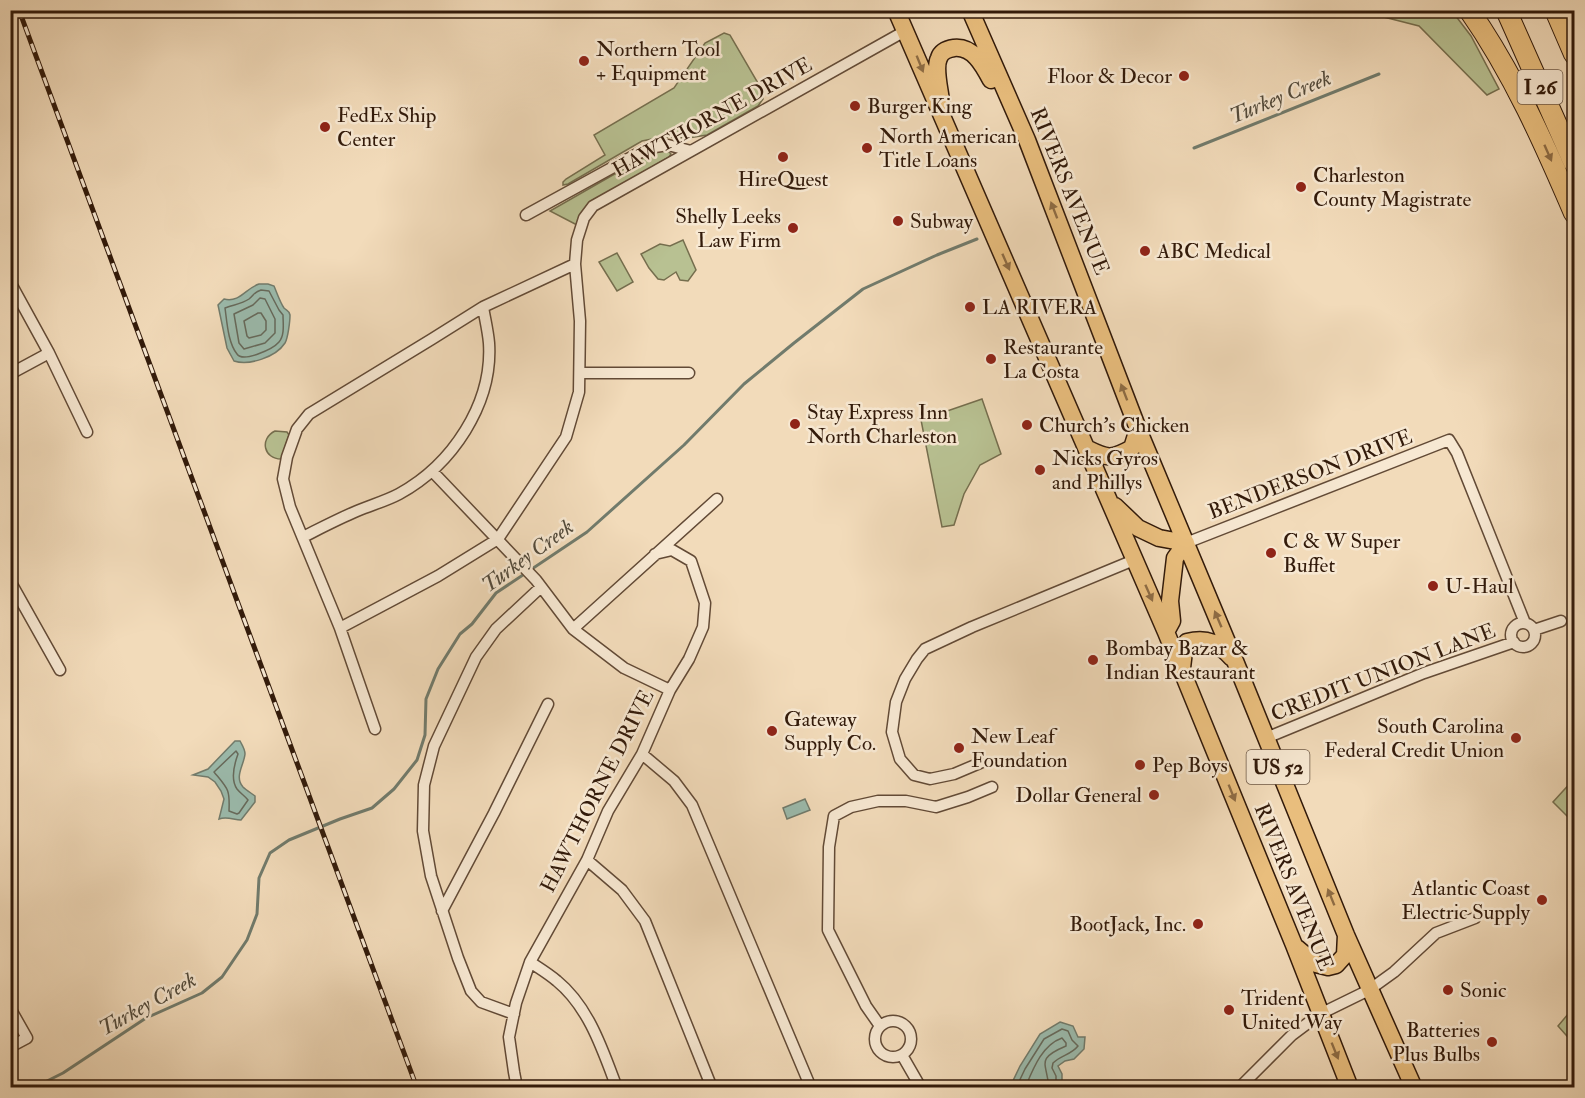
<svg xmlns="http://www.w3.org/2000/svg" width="1585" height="1098" font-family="'IM FELL Double Pica',serif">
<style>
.green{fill:#b8c192;stroke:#756e4e;stroke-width:1.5}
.water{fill:#9bbbad;stroke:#717b6c;stroke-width:1.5}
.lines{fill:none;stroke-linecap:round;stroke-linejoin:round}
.shore{stroke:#666a5c;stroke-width:1.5}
.stream{stroke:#717b6c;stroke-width:3}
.minor-casing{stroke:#624a36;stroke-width:13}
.primary-casing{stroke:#321a0a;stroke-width:19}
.motorway-casing{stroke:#321a0a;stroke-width:22}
.minor{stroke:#f7e8d2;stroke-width:10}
.primary{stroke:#e9be7d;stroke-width:16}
.motorway{stroke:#e9be7d;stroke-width:20}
.rail-casing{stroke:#321a0a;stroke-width:5}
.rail{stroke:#f7e8d2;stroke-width:3;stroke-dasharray:9;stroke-linecap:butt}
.oneway{fill:#8e6c44}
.poi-dot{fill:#8f2418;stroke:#f7e8d2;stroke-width:2}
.labels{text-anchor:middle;stroke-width:5;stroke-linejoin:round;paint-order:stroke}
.shield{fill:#f7e8d2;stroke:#6d5846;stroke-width:1.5}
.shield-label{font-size:20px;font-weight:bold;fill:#321a0a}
.poi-label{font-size:21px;fill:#321a0a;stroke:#f7e8d2;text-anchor:start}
.street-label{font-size:21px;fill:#321a0a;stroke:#f7e8d2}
.water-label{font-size:22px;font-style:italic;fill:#524a3b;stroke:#f7e8d2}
</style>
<rect width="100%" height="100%" fill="#f2dbba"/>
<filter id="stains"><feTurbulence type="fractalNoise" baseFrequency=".00333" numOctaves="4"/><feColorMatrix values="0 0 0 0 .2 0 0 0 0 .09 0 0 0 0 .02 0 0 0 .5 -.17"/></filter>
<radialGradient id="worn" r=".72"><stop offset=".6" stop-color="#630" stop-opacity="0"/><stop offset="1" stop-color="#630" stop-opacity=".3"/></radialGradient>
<!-- green -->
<path class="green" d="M1316,11H1452L1471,36L1499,89L1487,95L1419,26L1368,13H1322Z
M724,33L730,35L762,90L763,99L758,106L707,135L688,138L662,137L642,141L568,184L563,185V182L566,179L605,155L594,135L674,88L705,43Z
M661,151L669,152L671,154L669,157L598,199L577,225L550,211L646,156Z
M683,240L696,270L688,281L680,280L676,272L664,280L658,279L649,268L641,254L660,244L670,246Z
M617,253L633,282L617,291L599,262Z
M982,399L1001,454L980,465L964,494L954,525L942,527L921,420Z
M275,431L287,432L289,435L281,459C264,459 259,439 275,431Z
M1574,779V823L1553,802Z
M1574,1007V1044L1558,1026Z"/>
<!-- water -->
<path class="water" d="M259,284H268L274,286C277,293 280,302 284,308C287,311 289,310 290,315C290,321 288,338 285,343C276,357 249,366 234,361L227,348L218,305L224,299C240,303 246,288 259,284Z
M235,741H240C242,745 245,749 245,754C244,765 234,777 243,787C246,790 251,793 255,796V802L241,820C234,820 227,816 219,819L224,799L221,791L215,782L208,777L193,775L208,769Z
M805,799L810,810L787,819L783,808Z
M1060,1022L1073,1026L1078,1037H1085L1084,1049L1074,1059L1065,1061L1058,1066L1062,1074V1087H1010L1020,1066L1040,1034Z"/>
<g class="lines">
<!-- shore -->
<path class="shore" d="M261,290L269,291L279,310L283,315C283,323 285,335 279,342C273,349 243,363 237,354C228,343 227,322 225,308C232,305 242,304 249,299C254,295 254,292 261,290Z
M260,298L265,299L275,319V333L265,343L244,349L239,343L234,314L253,305Z
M258,313H261L266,321V330L261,335L249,338L247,336L244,321Z
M236,751L238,754C234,765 230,779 237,789C240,793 245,796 248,800L239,813L237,814L229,811C230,789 228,789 214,772Z
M1016,1088L1025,1069L1044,1039L1062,1029L1068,1031L1072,1040L1078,1046C1071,1055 1061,1055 1053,1063L1052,1068L1056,1076V1088
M1025,1088C1033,1069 1042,1045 1062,1038L1066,1043V1046C1035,1059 1047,1063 1049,1088"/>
<!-- stream -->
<path class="stream" d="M1194,148L1379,74
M33,1088L63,1073L146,1018L202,993L222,977L247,940L257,914L259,878L270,853L289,840L340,819L372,808L394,789L417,760L425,735L426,699L438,669L460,634L472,624L496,593L587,532L684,445L744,384L794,343L863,289L937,255L977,239"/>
<defs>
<path id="minor" d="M526,215L648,148L668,145L691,151
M10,282L49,353L87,432
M580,373H689
M10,374L49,353
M432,471L536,580L573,629L624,668L670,690
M303,537C321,528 338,519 357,511C371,505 386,501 399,494C452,465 493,404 489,343C488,331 485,319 483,307
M1186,543L1449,440L1457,453L1525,623
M10,581L60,670
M1511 635a12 12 0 1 1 24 0a12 12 0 1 1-24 0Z
M340,628L438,576L498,539L566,437L579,392L580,321L575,264L577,240L584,218L593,206L905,31
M573,629L717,499
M1534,630L1561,621
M375,729L340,628L290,507L283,479L287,457L297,429L309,414L432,339L483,307L575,264
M1266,738L1424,673L1514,642
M642,754L674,781L692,805L811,1088
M980,763L954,774L930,779L914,775L900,759L892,732L896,702L905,679L917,659L925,649L972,627L1134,560
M587,860L622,890L645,921L712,1088
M442,911L494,813L548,704
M530,962C539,968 549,974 557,981C589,1007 603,1051 617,1088
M10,1008L27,1038L10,1047
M514,1014L481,1002L471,991L458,958L431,876L423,831L424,785L434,746L476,657L496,629L541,587
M875 1039a18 18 0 1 1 36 0a18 18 0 1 1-36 0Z
M880,1026L866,1006L828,930L829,847L834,816L851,807L878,801H906L936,807L968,797L992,787
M902,1055L921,1088
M517,1088L514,1072L509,1037L516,1003L530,962L587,860L608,811L642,754L670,690L689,659L703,627L705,603L691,561L672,550L655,554
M1239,1088L1292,1035L1320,1014L1369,990L1394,972L1436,933L1475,918"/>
<path id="primary" d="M896,10L1166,632L1294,945L1350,1088
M970,10L1027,140L1138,429L1235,661L1346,935L1414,1088
M941,101C940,90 934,68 939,58C941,52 947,49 954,48C973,46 983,65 991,80
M1088,449C1108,459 1112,459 1132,448L1138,429
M1115,506L1138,528L1159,538L1186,543
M1166,632L1172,621L1170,601L1175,558L1186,543
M1182,668L1184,651L1187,642C1208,637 1218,643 1232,658
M1297,948L1316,964L1328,967L1336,965L1345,955L1346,935"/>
<path id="motorway" d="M1469,10C1513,73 1544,143 1574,213
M1506,10L1574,163
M1555,10L1574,54"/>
</defs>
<!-- minor casing -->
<use href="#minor" class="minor-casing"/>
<!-- primary casing -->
<use href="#primary" class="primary-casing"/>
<!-- motorway casing -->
<use href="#motorway" class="motorway-casing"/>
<!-- minor -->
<use href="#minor" class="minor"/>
<!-- primary -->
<use href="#primary" class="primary"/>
<!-- motorway -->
<use href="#motorway" class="motorway"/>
<defs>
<path id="rail" d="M19,10L417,1088"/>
</defs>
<!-- rail casing -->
<use href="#rail" class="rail-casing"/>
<!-- rail -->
<use href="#rail" class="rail"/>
</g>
<!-- one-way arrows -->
<defs><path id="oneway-solid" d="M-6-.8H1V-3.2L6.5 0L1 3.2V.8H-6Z" transform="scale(1.5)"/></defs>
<g class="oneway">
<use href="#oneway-solid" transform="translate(920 64) rotate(68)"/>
<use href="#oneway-solid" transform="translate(1548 153) rotate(66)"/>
<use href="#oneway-solid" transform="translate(1054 210) rotate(-111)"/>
<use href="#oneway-solid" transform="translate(1006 262) rotate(66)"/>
<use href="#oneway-solid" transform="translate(1124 392) rotate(-111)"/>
<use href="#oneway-solid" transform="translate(1149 593) rotate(66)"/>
<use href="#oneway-solid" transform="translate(1218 619) rotate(-113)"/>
<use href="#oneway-solid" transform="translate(1232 793) rotate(68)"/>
<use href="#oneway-solid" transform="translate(1331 897) rotate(-112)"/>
<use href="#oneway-solid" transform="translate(1335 1051) rotate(68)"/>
</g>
<!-- markers -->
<g class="poi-dot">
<circle cx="584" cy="61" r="6"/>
<circle cx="1184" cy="76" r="6"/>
<circle cx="855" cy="106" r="6"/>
<circle cx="325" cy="127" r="6"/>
<circle cx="867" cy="148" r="6"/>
<circle cx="783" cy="157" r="6"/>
<circle cx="1301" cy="187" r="6"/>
<circle cx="898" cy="221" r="6"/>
<circle cx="793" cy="228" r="6"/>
<circle cx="1145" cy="251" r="6"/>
<circle cx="970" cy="307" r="6"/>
<circle cx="991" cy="359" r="6"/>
<circle cx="795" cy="424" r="6"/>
<circle cx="1027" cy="425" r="6"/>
<circle cx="1040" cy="470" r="6"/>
<circle cx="1271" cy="553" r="6"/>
<circle cx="1433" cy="586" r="6"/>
<circle cx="1093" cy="660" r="6"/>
<circle cx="772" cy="731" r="6"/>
<circle cx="1516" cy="738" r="6"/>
<circle cx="959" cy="748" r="6"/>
<circle cx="1140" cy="765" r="6"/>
<circle cx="1154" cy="795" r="6"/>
<circle cx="1542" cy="900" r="6"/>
<circle cx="1198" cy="924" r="6"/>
<circle cx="1448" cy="990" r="6"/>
<circle cx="1229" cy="1010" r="6"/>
<circle cx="1492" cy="1042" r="6"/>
</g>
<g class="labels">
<!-- shield labels -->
<g class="shield">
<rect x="1517.5" y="70" width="45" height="34" rx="4.5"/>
<rect x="1246.5" y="750" width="63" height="34" rx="4.5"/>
</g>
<g class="shield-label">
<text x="1540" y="94">I 26</text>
<text x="1278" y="774">US 52</text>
</g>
<!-- poi labels -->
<g class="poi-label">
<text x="596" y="56">Northern Tool<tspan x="596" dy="24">+ Equipment</tspan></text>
<text x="1172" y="83" text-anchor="end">Floor &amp; Decor</text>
<text x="867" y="113">Burger King</text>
<text x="337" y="122">FedEx Ship<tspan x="337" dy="24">Center</tspan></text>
<text x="879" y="143">North American<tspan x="879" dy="24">Title Loans</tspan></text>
<text x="1313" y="182">Charleston<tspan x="1313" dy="24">County Magistrate</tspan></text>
<text x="783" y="186" text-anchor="middle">HireQuest</text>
<text x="781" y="223" text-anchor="end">Shelly Leeks<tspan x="781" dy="24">Law Firm</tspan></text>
<text x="910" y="228">Subway</text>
<text x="1157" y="258">ABC Medical</text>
<text x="982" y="314">LA RIVERA</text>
<text x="1003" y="354">Restaurante<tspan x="1003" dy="24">La Costa</tspan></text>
<text x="807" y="419">Stay Express Inn<tspan x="807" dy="24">North Charleston</tspan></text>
<text x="1039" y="432">Church's Chicken</text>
<text x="1052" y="465">Nicks Gyros<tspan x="1052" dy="24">and Phillys</tspan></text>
<text x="1283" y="548">C &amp; W Super<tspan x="1283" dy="24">Buffet</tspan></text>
<text x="1445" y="593">U-Haul</text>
<text x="1105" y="655">Bombay Bazar &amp;<tspan x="1105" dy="24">Indian Restaurant</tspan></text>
<text x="784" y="726">Gateway<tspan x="784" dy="24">Supply Co.</tspan></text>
<text x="1504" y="733" text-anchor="end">South Carolina<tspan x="1504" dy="24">Federal Credit Union</tspan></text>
<text x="971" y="743">New Leaf<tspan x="971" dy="24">Foundation</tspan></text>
<text x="1152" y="772">Pep Boys</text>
<text x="1142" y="802" text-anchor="end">Dollar General</text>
<text x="1530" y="895" text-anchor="end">Atlantic Coast<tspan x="1530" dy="24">Electric Supply</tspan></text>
<text x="1186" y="931" text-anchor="end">BootJack, Inc.</text>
<text x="1460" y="997">Sonic</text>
<text x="1241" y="1005">Trident<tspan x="1241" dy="24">United Way</tspan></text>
<text x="1480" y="1037" text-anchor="end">Batteries<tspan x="1480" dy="24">Plus Bulbs</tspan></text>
</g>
<!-- street labels -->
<g class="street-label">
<text transform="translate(712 117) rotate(-29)" y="7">HAWTHORNE DRIVE</text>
<text transform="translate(1070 191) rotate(68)" y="7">RIVERS AVENUE</text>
<text transform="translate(1310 474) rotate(-21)" y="7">BENDERSON DRIVE</text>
<text transform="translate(1383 672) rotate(-21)" y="7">CREDIT UNION LANE</text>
<text transform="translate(597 791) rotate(-63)" y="7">HAWTHORNE DRIVE</text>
<text transform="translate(1294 887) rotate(68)" y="7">RIVERS AVENUE</text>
</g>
<!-- water labels -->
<g class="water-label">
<text transform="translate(1280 96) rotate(-22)" y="8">Turkey Creek</text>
<text transform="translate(527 555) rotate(-36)" y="8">Turkey Creek</text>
<text transform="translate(147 1003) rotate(-29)" y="8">Turkey Creek</text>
</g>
</g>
<!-- margin -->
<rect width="1585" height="1098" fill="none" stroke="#f2dbba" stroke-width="36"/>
<rect x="12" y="12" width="1561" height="1074" fill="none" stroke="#321a0a" stroke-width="3"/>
<rect x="18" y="18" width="1549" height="1062" fill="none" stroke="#321a0a" stroke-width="1.5"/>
<rect width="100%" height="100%" filter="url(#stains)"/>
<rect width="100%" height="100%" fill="url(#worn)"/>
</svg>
